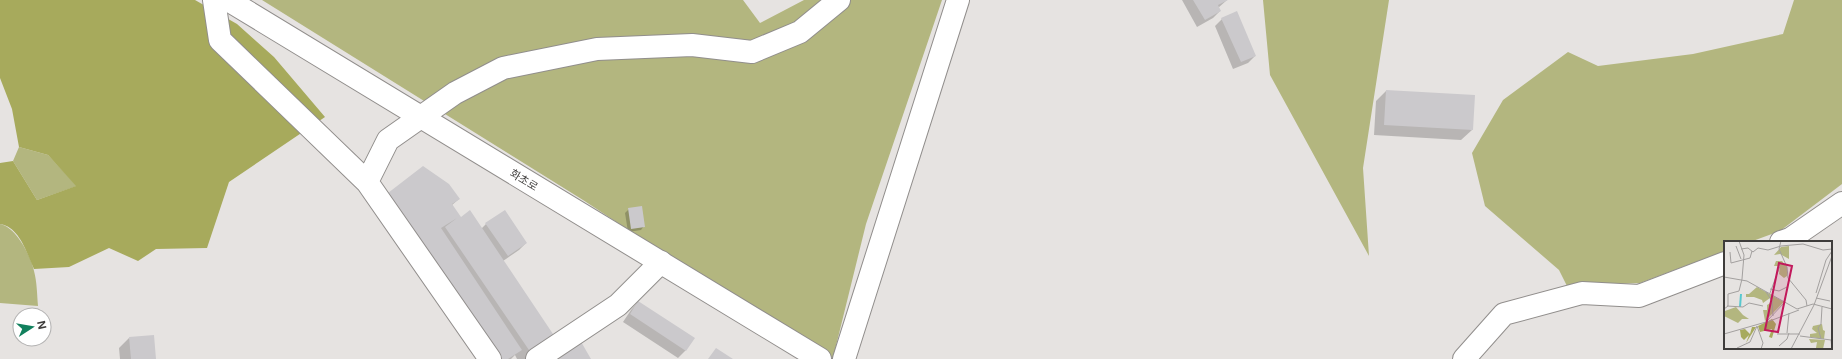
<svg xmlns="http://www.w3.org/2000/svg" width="1842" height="359" font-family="Inter,'Noto Sans KR',sans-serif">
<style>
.green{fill:#b3b67f}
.forest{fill:#a7aa5c}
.shadow{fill:#0003}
.building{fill:#cbc9cc}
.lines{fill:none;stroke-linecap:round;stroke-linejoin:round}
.street-casing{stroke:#918e8c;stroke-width:24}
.secondary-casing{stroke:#918e8c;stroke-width:24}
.street{stroke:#fff;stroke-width:22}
.secondary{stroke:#fff;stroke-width:22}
.labels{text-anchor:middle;stroke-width:3.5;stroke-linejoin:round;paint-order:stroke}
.street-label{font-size:11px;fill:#3e3c3b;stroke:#fff}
.inset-river{fill:none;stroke:#58c8cf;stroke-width:2}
.inset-road{fill:none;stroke:#a3a09f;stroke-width:1}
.view{fill:#c2185b;fill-opacity:0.15;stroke:#c2185b;stroke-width:2}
.inset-edge{fill:none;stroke:#3e3c3b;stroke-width:2}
</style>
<rect width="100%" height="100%" fill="#e6e3e1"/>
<!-- green -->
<path class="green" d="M262,0H743L760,23L804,0H942L866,224L833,358L668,256L583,200Z
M1263,0H1389L1363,168L1369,256L1270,75Z
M1794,0H1842V184L1780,231L1750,242H1725V251L1640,283L1567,286L1559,270L1485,206L1472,153L1503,100L1568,52L1598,66L1693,54L1783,34Z
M19,147L48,155L77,186L37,200L13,161Z
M0,224C16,227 31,256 34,271C37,282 37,294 38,306L0,303Z"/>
<!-- forest -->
<path class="forest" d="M0,0H195L237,24L274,57L325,117L229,182L207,248L156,249L138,261L109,248L69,267L34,269C27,254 20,227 0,224V163L13,161L37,200L76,186L48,155L19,147L12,109L0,78Z"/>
<!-- shadow -->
<path class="shadow" d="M1182,0H1227L1218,8L1220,11L1213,18L1197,27Z
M1222,19L1255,56L1248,63L1233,69L1215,26Z
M1386,91L1472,130L1461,140L1374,135L1376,101Z
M459,199L452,205L460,218L481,229L486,224L526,243L519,250L503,261L543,347L526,359H517L515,355L511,359H482L379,204Z
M629,209L644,226L641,230L628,232L625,213Z
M638,302L686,350L678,358L623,322L631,310Z
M129,338L155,359H120L119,348Z"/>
<!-- building -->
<path class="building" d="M1193,0H1228L1218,5L1221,11L1205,20Z
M1237,11L1256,56L1241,62L1221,18Z
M1386,90L1475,95L1473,130L1384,125Z
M423,166L449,184L460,199L452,204L461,217L470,210L555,337L531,353L445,227L457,218L441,228L522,350L508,359H499L388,193Z
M642,206L645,227L631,229L628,208Z
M505,210L527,243L508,256L485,223Z
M638,301L695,338L686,351L630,314Z
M154,335L156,359H131L129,337Z
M580,340L591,359H548Z
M716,348L733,359H708Z"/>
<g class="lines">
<defs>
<path id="street" d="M214,0L220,40L367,182L490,359
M367,182L388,140L455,93L503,68L597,49L692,45L752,52L800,32L839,0
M1781,242L1790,239L1842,203
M537,359L618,305L661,262
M1464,359L1504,314L1582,293L1639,296L1725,263"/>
<path id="secondary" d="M228,0L820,359
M844,359L958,0"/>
</defs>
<!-- street casing -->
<use href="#street" class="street-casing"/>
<!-- secondary casing -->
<use href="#secondary" class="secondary-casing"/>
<!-- street -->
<use href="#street" class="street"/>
<!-- secondary -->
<use href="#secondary" class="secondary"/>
</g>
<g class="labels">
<!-- street labels -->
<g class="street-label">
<text transform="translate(524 180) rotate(31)" y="4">화초로</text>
</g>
</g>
<!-- overview -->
<g transform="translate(1724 241)">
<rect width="108" height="108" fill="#e6e3e1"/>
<path d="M65,5V18L56,13L50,14L57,6ZM52,20H58L63,26V35L60,37L55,33L56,25H50ZM33,46L60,61L41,80L39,69H43V64L48,61L46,57L39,62L38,59L30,56H22V53H25ZM12,66L19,74L25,78H18L14,82L0,75L1,70ZM98,83L99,89L101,90L100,98L86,96V93L93,92L88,88L89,85ZM85,98L101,99L99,108H87L92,107L93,101L87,102Z" fill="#b3b67f"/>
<path d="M48,78L52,83L48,97L45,96L48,88L36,91L34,85ZM28,86H32L22,102L25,94L20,99L17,96L16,89L21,88L26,93Z" fill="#a7aa5c"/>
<path class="inset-river" d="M16,66L17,53"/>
<path class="inset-road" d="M57,0L55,8L63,26L64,37L82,59L83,65M12,5L17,18M17,8L24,7L29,11L34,7L44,9L57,5L79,3L99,9L108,8M6,11L7,22L26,17L28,10M0,36L23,40L73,68L89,63L108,68M46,48L55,50L63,46M42,51L48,60L49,75M46,52L56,25M92,52L102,19L108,10M92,57L106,60M3,65L19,66L25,62L39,65M0,68L4,65V53L15,50L18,38L20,14L15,0M43,81L75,69M33,85L39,102L37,108M63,92L65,72M0,93L42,81L61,61M53,93H76M76,95L107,99L108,108M97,98L94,87L97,83L98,66M55,105L63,98L65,92M13,107L26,101L33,85M67,108L90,64L108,15"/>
<path class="view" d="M55,22L68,25L54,91L41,89Z"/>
<rect width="108" height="108" class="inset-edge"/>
</g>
<!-- north arrow -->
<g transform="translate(32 327) rotate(78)"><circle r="19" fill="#ffffff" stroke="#b2b1b1"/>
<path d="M0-3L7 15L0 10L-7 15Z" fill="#11805d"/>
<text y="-6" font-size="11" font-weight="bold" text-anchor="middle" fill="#3e3c3b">N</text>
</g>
</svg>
